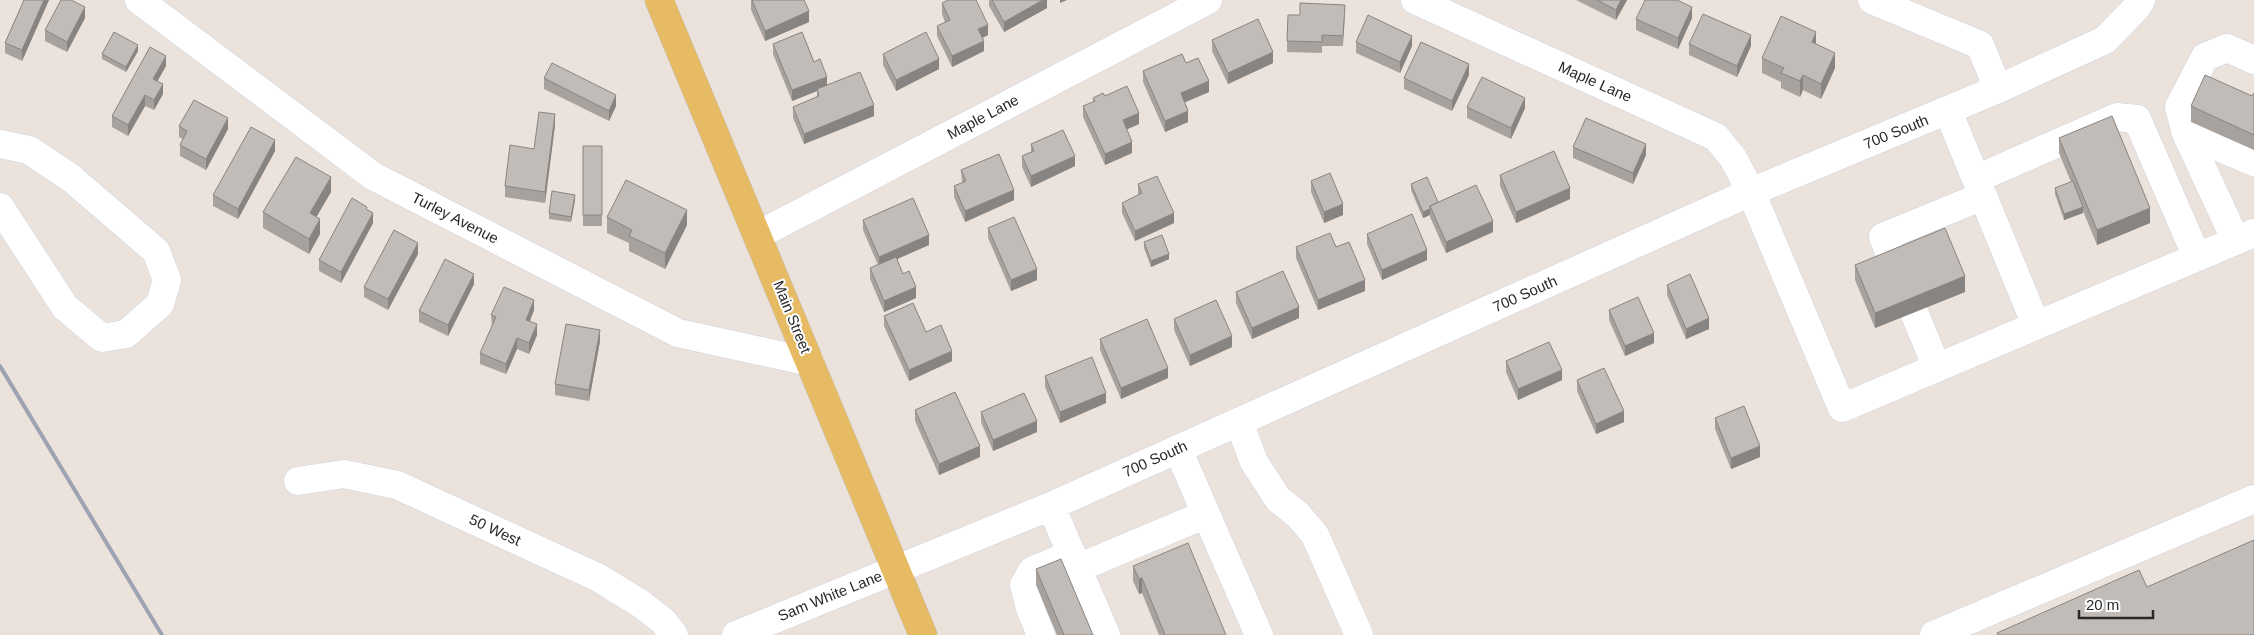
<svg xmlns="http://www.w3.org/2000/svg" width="2254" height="635" font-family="Arial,sans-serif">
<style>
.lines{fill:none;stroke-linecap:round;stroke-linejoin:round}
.minor-casing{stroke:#d0d5e1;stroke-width:29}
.major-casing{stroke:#c3c3c3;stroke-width:29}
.minor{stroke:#fff;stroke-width:28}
.major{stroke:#e7bb63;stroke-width:28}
.rail{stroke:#9ea3b2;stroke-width:4}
.wall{fill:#a7a29e}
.shaded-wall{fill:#888481}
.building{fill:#c2bcb8;stroke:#888481}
.labels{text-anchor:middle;stroke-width:4;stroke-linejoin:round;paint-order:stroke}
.street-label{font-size:15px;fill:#282828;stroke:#fff}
</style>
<rect width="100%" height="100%" fill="#eae2db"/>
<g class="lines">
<defs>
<path id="minor" d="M139,0L373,176L678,333L810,362
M1415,0L1716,137L1733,158L1751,192L1842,408L2254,233
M1872,0L1980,45L1998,89
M2254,60L2227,48L2205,57L2179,107L2186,133L2254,162
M1948,111L2036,325
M2186,133L2236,241
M0,144L29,150L71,178L156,251L167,280L160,304L126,334L102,338L65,307L0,207
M1976,179L2117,117L2137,119L2197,257
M758,235L1208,0
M1937,368L1883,237L1983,196
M1239,422L1254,462L1278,499L1298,515L1315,535L1359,635
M298,481L344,474L397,485L599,578L641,604L663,621L674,635
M1051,506L1106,635
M1206,514L1259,635
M1078,568L1206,514L1178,449
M736,635L1051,506L1751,192L1998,89L2105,40L2136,8L2141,0
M1041,635L1030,608L1024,585L1032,571L1072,554
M1934,635L2254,499"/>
<path id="major" d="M659,0L923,635"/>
</defs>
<!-- minor casing -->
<use href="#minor" class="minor-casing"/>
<!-- major casing -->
<use href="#major" class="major-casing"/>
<!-- minor -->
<use href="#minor" class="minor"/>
<!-- major -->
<use href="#major" class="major"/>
<!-- rail -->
<path class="rail" d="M0,366L162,635"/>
</g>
<!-- wall -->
<path class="wall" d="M24,0H49L22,61L5,53V43Z
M751,0H804L809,22L765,41L751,10Z
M989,0H1047V8L1004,32L989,6Z
M1576,0H1627L1616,20Z
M942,3L988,35L982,38L984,51L952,67L937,36V26L945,22L942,14Z
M1345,16L1343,46H1322V53L1287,52V41Z
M85,18L67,52L45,41V30Z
M1692,18L1678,49L1636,30V19Z
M1212,40L1273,63L1228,84L1212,51Z
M1356,42L1412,46L1400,73L1356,53Z
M773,44L814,62L827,85L874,116L804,144L793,118V107L817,97V91L792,101L773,54Z
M1689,44L1751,46L1737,77L1689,55Z
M1816,44L1835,68L1821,99L1803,90L1800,97L1781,88V82L1762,73V58Z
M138,51L126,72L102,59V54Z
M883,54L939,69L896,91L883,65Z
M1186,63L1209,92L1185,102L1188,122L1165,132L1143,82V71Z
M166,66L157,81L163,94L154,110L145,106L128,136L112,127V116Z
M1469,75L1452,111L1404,89V78Z
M544,78L616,106L609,121L544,89Z
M2254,93V150L2191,122V106L2252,96Z
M1105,96L1139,124L1127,129L1132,153L1105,165L1083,117V106L1093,102V98Z
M1467,107L1525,108L1511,139L1467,118Z
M555,125L545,203L505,197V186L534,149Z
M179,126L228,129L206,170L180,156V145L183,139L179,137Z
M2059,138L2150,223L2097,245L2083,211V213L2064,220L2055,194V188L2071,182L2059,153Z
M1031,144L1075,166L1031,187L1022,167V156L1031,152Z
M583,146H602V226H583Z
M1573,147L1646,155L1633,184L1573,158Z
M275,151L238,219L213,206V195Z
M961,170L1014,200L965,222L954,197V186L962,183Z
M1500,175L1570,199L1516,223L1500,186Z
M1311,181L1343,215L1324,223L1311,192Z
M1138,184L1174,223L1135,241L1122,213V203L1138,195Z
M1411,184L1438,202L1493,232L1446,253L1430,217V215L1423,218L1411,190Z
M331,192L316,217L320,234L309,254L263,228V212Z
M575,200L571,222L549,219V213Z
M367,209L373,223L341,283L319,271V260Z
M607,217L687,225L665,269L629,251V243L607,233Z
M863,220L929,245L897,259L903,274L916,298L884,312L870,279V268L878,265L863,230Z
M988,228L1037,280L1011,291L988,238Z
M1367,234L1427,260L1382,280L1367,244Z
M1144,242L1169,259L1151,267L1144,248Z
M1296,247H1336L1365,291L1318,310L1296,258Z
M418,254L388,310L364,297V287Z
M1855,265L1965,292L1875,328L1855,280Z
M474,284L448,336L419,322V311Z
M1667,285L1709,329L1686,339L1667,295Z
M1236,292L1299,318L1252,339L1236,303Z
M534,310L530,321L537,335L529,354L517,349L506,374L480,364V353L492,326L491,315Z
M1609,310L1654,343L1625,356L1609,320Z
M884,316L926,332L952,361L909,381L884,326Z
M1174,319L1232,347L1190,366L1174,330Z
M1100,339L1168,378L1121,399L1100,350Z
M600,341L589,401L555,395V384Z
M1506,361L1562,380L1518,400L1506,372Z
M1045,376L1106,403L1060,423L1045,387Z
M1577,380L1624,422L1596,434L1577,391Z
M915,410L980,457L939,475L915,421Z
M981,412L1037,432L993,451L981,422Z
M1715,418L1760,457L1731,469L1715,429Z
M1133,566L1226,635H1159L1142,593L1139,594L1133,581Z
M1036,569L1093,635H1057L1036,585Z"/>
<!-- shaded-wall -->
<path class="shaded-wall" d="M44,0H49L22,61V50Z
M1043,0H1047V8L1004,32V22Z
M1060,0H1067L1060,3Z
M1621,0H1627L1616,20V10Z
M85,7V18L67,52V42Z
M1692,7V18L1678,49V38Z
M809,11V22L765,41V31Z
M988,25V35L978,40V29Z
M1816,32V48L1812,42Z
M1751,35V46L1737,77V66Z
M1412,36V46L1400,73V62Z
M984,41V51L952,67V56Z
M138,45V51L126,72V67Z
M1273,52V63L1228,84V73Z
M1835,53V68L1821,99V84Z
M166,56V66L153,89V79Z
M939,59V69L896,91V80Z
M1469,64V75L1452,111V101Z
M1803,75V90L1800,97V81Z
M827,77V87L817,89V91L792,101V90Z
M1209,81V92L1181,104V93Z
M163,84V94L154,110V100Z
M145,95V106L128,136V125Z
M616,95V106L609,121V111Z
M1525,98V108L1511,139V128Z
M874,105V116L804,144V134Z
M1188,111V122L1165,132V121Z
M1139,113V124L1123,131V120Z
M555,114V125L545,203V192Z
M228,118V129L206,170V159Z
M275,140V151L238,219V209Z
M1132,142V153L1105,165V154Z
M1646,144V155L1633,184V173Z
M1075,156V166L1031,187V176Z
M331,177V192L310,228V213Z
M1570,188V199L1516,223V212Z
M1014,190V200L965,222V211Z
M575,195V200L571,222V217Z
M1343,204V215L1324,223V212Z
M2083,207V213L2064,220V214Z
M2150,208V223L2097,245V230Z
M1430,209V215L1423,218V212Z
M687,210V225L665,269V253Z
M373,213V223L341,283V272Z
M1174,213V223L1135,241V231Z
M320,219V234L309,254V239Z
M1493,221V232L1446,253V242Z
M929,235V245L879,267V257Z
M418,243V254L388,310V299Z
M1427,250V260L1382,280V270Z
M1169,254V259L1151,267V261Z
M1037,269V280L1011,291V280Z
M474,274V284L448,336V325Z
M1965,276V292L1875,328V313Z
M1365,280V291L1318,310V300Z
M916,287V298L884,312V301Z
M534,300V310L526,330V320Z
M1299,307V318L1252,339V328Z
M1709,318V329L1686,339V329Z
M537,324V335L529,354V343Z
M600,330V341L589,401V390Z
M1654,333V343L1625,356V346Z
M1232,336V347L1190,366V355Z
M517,338V349L506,374V364Z
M952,351V361L909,381V370Z
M1168,368V378L1121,399V388Z
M1562,370V380L1518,400V389Z
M1106,393V403L1060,423V412Z
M1624,411V422L1596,434V424Z
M1037,421V432L993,451V440Z
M980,446V457L939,475V464Z
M1760,446V457L1731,469V458Z
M1142,578V593L1139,594V579Z"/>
<!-- building -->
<path class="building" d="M24,0H44L22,50L5,43Z
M61,0H71L85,7L67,42L45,30Z
M752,0H804L809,11L765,31Z
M948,0H976L988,25L978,29L984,41L952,56L937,26L950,20L942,3Z
M992,0H1043L1004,22Z
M1597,0H1621L1616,10Z
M1645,0H1677L1692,7L1678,38L1636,19Z
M1300,3L1345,5L1343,36L1322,35V42L1287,41L1288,15H1300Z
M1703,14L1751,35L1737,66L1689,44Z
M1368,15L1412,36L1400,62L1356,42Z
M1781,16L1816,32L1812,42L1835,53L1821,84L1803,75L1800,81L1781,73L1784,68L1762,58Z
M1258,19L1273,52L1228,73L1212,40Z
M114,32L138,45L126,67L102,54Z
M802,32L814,62L820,59L827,77L792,90L773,44Z
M926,32L939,59L896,80L883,54Z
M1421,42L1469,64L1452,101L1404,78Z
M150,47L166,56L153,79L163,84L154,100L145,95L128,125L112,116Z
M1182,54L1186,63L1198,58L1209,81L1181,93L1188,111L1165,121L1143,71Z
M552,63L616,95L609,111L544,78Z
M860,72L874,105L804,134L793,107L819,96L817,89Z
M2205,75L2252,96L2254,93V135L2191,106Z
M1482,77L1525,98L1511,128L1467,107Z
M1127,86L1139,113L1123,120L1132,142L1105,154L1083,106L1095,101L1093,98L1103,93L1105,96Z
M194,100L228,118L206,159L180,145L187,131L179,126Z
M539,112L555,114L545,192L505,186L510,145L534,149Z
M2112,116L2150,208L2097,230L2059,138Z
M1586,118L1646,144L1633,173L1573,147Z
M251,127L275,140L238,209L213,195Z
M1063,130L1075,156L1031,176L1022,156L1034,151L1031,144Z
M583,146H602V215H583Z
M1554,151L1570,188L1516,212L1500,175Z
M999,154L1014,190L965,211L954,186L966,181L961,170Z
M296,157L331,177L310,213L320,219L309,239L263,212Z
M1330,173L1343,204L1324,212L1311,181Z
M1157,176L1174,213L1135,231L1122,203L1142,193L1138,184Z
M1427,177L1438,202L1430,206V209L1423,212L1411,184Z
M626,180L687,210L665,253L629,236L632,230L607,217Z
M2073,181L2083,207L2064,214L2055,188Z
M1476,185L1493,221L1446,242L1430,206Z
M552,191L575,195L571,217L549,213Z
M352,198L367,207L366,209L373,213L341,272L319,260Z
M913,198L929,235L879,257L863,220Z
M1412,214L1427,250L1382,270L1367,234Z
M1014,217L1037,269L1011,280L988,228Z
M1945,228L1965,276L1875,313L1855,265Z
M394,230L418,243L388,299L364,287Z
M1330,233L1336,247L1349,242L1365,280L1318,300L1296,247Z
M1162,235L1169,254L1151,261L1144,242Z
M896,257L903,274L909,271L916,287L884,301L870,268Z
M445,259L474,274L448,325L419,311Z
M1283,271L1299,307L1252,328L1236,292Z
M1690,274L1709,318L1686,329L1667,285Z
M504,287L534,300L526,320L537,324L529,343L517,338L506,364L480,353L496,317L491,315Z
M1638,297L1654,333L1625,346L1609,310Z
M1216,300L1232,336L1190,355L1174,319Z
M913,303L926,332L941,325L952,351L909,370L884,316Z
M1147,319L1168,368L1121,388L1100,339Z
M566,324L600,330L589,390L555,384Z
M1549,342L1562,370L1518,389L1506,361Z
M1092,357L1106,393L1060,412L1045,376Z
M1604,368L1624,411L1596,424L1577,380Z
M955,392L980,446L939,464L915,410Z
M1024,393L1037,421L993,440L981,412Z
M1744,406L1760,446L1731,458L1715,418Z
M2254,540V635H1998L1997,633L2139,570L2147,587Z
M1188,543L1226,635H1165L1142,578L1139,579L1133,566Z
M1061,559L1093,635H1064L1036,569Z"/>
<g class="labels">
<!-- street labels -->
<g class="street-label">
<text transform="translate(1595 82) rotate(24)" y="5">Maple Lane</text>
<text transform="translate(983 117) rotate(-28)" y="5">Maple Lane</text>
<text transform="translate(1896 132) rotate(-22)" y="5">700 South</text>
<text transform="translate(455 218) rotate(27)" y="5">Turley Avenue</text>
<text transform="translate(1525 294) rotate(-24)" y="5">700 South</text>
<text transform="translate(792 317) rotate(68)" y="5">Main Street</text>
<text transform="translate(1155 459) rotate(-24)" y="5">700 South</text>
<text transform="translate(495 530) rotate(25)" y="5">50 West</text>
<text transform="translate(830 596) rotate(-22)" y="5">Sam White Lane</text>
</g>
</g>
<!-- scale -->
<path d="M2079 610v8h74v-8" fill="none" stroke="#282828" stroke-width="2.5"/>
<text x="2086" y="610" font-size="15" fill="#282828" stroke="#ffffff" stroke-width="4" paint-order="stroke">20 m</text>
</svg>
